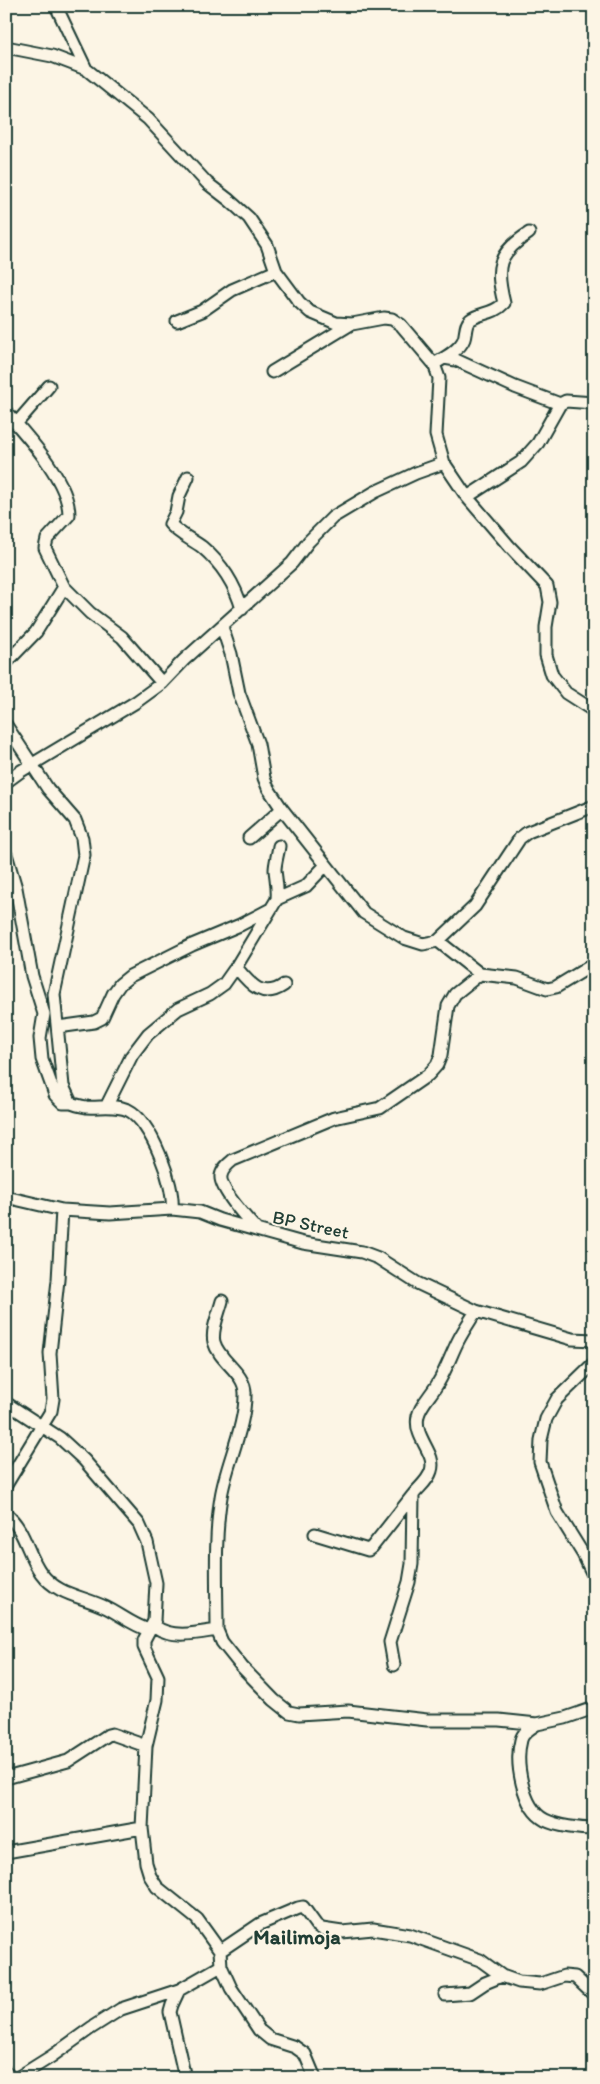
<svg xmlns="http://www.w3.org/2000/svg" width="600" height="2084" font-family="Itim,sans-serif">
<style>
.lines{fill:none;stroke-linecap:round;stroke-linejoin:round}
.minor-casing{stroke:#1f3d34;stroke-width:15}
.minor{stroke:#fcf5e5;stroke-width:11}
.labels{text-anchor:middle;stroke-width:4;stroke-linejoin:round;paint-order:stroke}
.street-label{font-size:19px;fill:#1f3d34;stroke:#fcf5e5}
.quarter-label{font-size:21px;font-weight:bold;fill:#1f3d34;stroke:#fcf5e5}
</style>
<rect width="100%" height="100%" fill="#fcf5e5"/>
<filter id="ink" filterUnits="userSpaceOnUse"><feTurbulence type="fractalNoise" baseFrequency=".02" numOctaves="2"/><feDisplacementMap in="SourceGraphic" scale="10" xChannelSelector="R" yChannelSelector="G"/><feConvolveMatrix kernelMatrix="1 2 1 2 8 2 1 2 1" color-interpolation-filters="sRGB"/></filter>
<g filter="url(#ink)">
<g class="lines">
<defs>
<path id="minor" d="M56,6L86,69
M6,47L52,56L86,69L148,119L207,183L229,200L249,218L267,245L276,271L299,302L310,312L336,323L352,324L384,318L392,319L401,325L434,364L439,378L436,435L444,463L467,497L509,546L547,586L550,602L546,627V655L552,675L566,693L594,711
M177,321L202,311L232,290L276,271
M444,358L456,360L515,387L560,404
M434,364C444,358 460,350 464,339C466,333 465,324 470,320C480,312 493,315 504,303C495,267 497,254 529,233
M272,372L351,324
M6,412C28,437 69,481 69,515L47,539L45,548L64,587L90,613L122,637L162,683
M16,424L49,386
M188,477L179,496L176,512L170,524C179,534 191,539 202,547C222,564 235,584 242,609
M467,497L521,462L538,443L560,404L566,401L594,403
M222,627L231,654L239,693L258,744L264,778L268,788L282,809L364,913L404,938L423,944L438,941L480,974
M6,663L36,632L64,587
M6,725L48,789L75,820L82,838L84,855L54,994L63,1086L71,1103C76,1105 81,1106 86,1107C100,1108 114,1104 128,1110C151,1121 175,1185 172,1209
M6,782L21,771L136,702L162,683L184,660L292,563L309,541L333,517L375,492L416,473L444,463
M249,838L282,809
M6,854L16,888L32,976L44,1014L40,1038L42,1059L55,1095L63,1103H71
M277,899C278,888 276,880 275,870C275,863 278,854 279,846
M438,941L475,906L520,838L528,832L594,806
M236,967C250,984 262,1000 284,985
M58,1027L94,1022L102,1018L113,994L120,984L130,976L192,945L240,925L269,910
M107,1105L132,1055L148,1034L178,1009L210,994L224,984L236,967L277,899L306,886L325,866
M6,1197L62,1210L110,1213L172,1209L200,1212L220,1220L303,1243L362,1252L378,1258L417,1283L476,1311L572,1339L594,1340
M256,1229C247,1219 219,1188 221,1176C222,1169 228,1164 233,1160L334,1118L380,1108L428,1075L437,1065L441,1055L448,1006L455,994L480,974L517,978L547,989L556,987L594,964
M222,1301C219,1313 211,1330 214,1342C219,1361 245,1373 245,1393C246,1426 226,1464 221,1497C214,1539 217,1588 217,1630L222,1642L242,1667L274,1700L289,1712L299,1714L348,1711L427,1720H499L537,1724L565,1718L594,1708
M594,1363L557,1399L546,1419L541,1440L540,1462L557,1512L583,1554L594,1577
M6,1403L60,1438L84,1460L139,1524L147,1542L156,1583L154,1621L156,1627C172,1639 198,1633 217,1630
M6,1485L51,1411L53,1399L50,1353L58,1280L62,1210
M6,1514C25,1529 27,1554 41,1573C57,1595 82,1596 105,1607C120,1614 132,1625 149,1630
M315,1534L368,1550L372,1547L413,1495
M154,1621L144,1640V1647L158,1677L157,1700L146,1746L142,1828L146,1863L150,1876L157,1887L197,1919L220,1951L221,1966L231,1988L259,2030L270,2039L295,2047L305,2054L315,2078
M394,1665L390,1642L409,1582L412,1564L413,1495C419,1487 428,1481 431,1471C437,1453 413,1438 418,1416C420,1405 432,1394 438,1383C446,1370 451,1355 458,1341C463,1331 470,1321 476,1311
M537,1724C531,1728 523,1732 521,1740C515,1762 522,1808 545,1820C557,1826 580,1829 594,1829
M6,1778L68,1761L108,1735L112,1734L146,1746
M6,1852L142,1828
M220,1951L260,1924L298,1908L303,1907L316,1925L322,1929L342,1932L373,1929L410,1935L480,1960L502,1976L519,1982L540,1984L564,1976L575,1977L594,1995
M445,1995L470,1993L485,1983L502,1976
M6,2072L10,2078
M17,2078L52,2056L91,2028L121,2009L179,1990
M185,2078L170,2012L172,2005L179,1990L221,1966"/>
</defs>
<!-- minor casing -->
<use href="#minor" class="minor-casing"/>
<!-- minor -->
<use href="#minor" class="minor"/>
</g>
</g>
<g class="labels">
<!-- street labels -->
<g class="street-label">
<text transform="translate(311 1224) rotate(12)" y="7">BP Street</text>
</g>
<!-- quarter labels -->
<g class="quarter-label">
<text x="297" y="1944">Mailimoja</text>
</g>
</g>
<!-- margin -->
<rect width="600" height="2084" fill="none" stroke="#fcf5e5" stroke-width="25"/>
<rect x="12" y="12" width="575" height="2059" fill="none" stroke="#1f3d34" stroke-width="2" filter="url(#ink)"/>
</svg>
